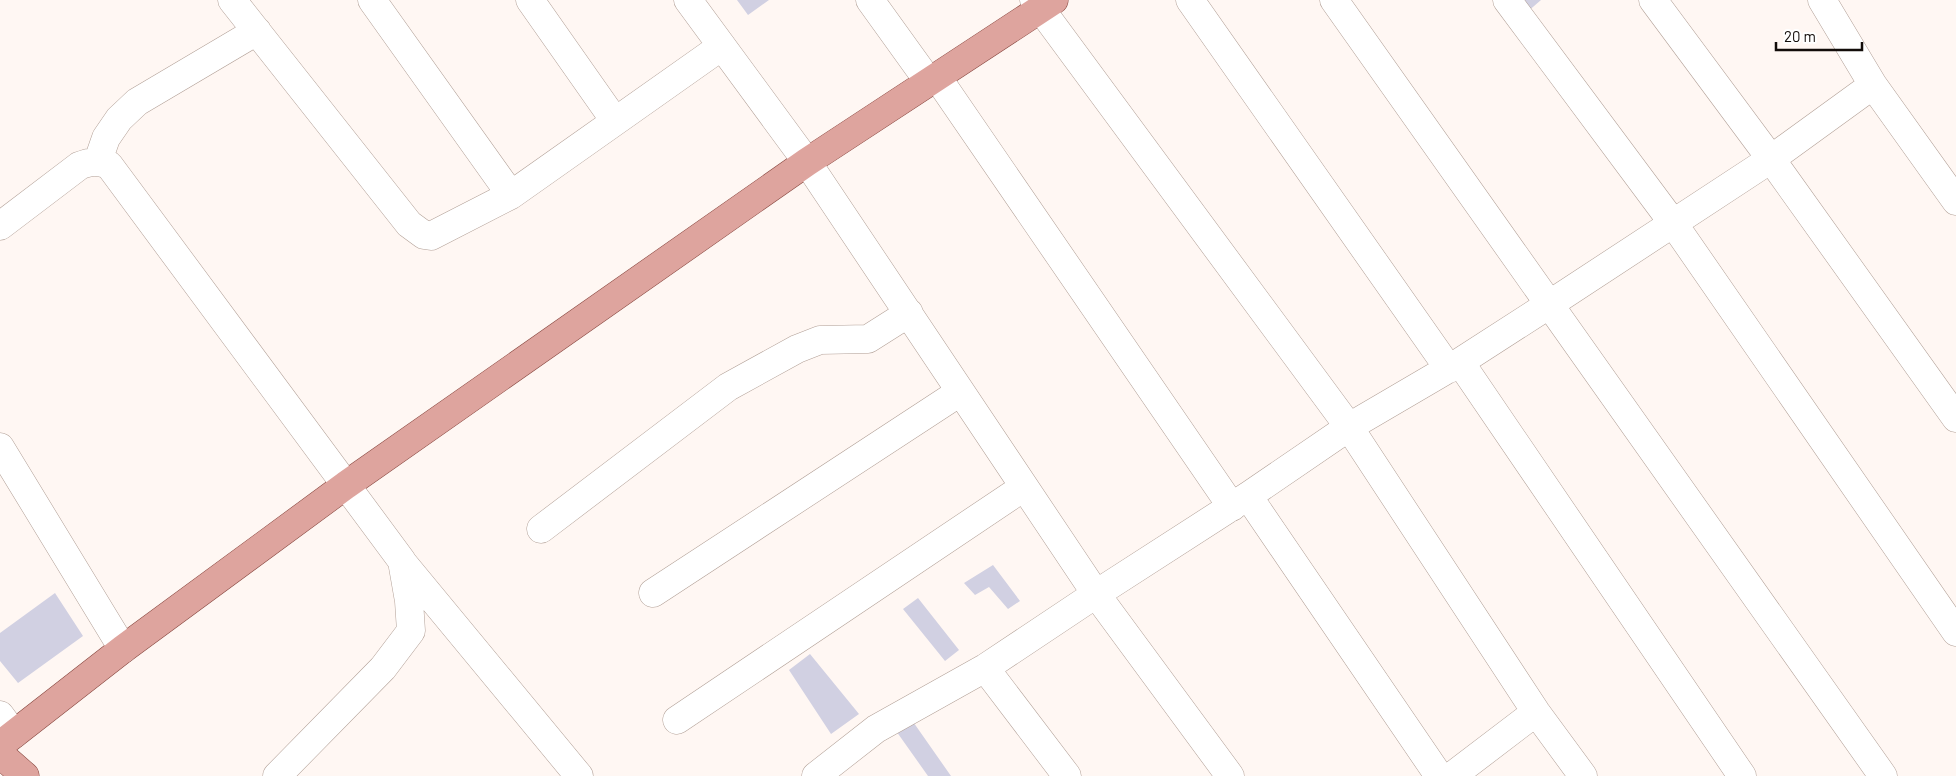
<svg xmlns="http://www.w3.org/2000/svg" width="1956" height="776" font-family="Barlow,sans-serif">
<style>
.building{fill:#d1d0e2}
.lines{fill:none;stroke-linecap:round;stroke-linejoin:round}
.minor-casing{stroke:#b2a097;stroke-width:29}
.major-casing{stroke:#884840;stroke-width:29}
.minor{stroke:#fff;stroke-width:28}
.major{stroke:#dea49e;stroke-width:28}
</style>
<rect width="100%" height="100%" fill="#fff7f3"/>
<!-- building -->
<path class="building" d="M737,0H769L748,15Z
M1516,0H1541L1526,13Z
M993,565L1020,601L1008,609L989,587L975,595L964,583Z
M55,593L83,636L18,683L0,661V633Z
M918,598L959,650L945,661L903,609Z
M810,654L859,714L831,734L789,670Z
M909,716L951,776H928L894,728Z"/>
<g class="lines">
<defs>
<path id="minor" d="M232,0L409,224L424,235L431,236L511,195L722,46
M372,0L511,195
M530,0L615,121
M688,0L807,162L1096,594L1230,776
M870,0L929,82
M1034,0L1349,427L1536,712L1583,776
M1190,0L1449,369
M1334,0L1883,776
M1507,0L1673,223L1956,632
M1653,0L1771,159L1956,418
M1822,0L1873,85L1956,201
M937,77L1232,507
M98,161L106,138L119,119L137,102L257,31
M0,226L79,166C91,161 97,161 109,165L402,561L409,601L411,631L383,668L277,776
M1460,362L1742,776
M0,447L123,649
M1248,496L1439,776
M541,529L728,387L797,349L820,340L868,339L909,313
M403,563L579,776
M653,593L960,392
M985,668L1067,776
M0,715L14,734
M677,720L1024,487
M816,776L876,729L985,668L1096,594L1248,496L1349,427L1460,362L1550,304L1771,159L1873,85
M1452,776L1536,712"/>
<path id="major" d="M0,745L123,649L346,485L807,162L1054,0
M0,754L25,776"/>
</defs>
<!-- minor casing -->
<use href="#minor" class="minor-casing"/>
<!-- major casing -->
<use href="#major" class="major-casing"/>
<!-- minor -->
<use href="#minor" class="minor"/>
<!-- major -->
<use href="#major" class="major"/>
</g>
<!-- scale -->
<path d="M1776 42v8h86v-8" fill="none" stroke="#120c09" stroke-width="2.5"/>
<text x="1784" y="42" font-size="15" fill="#120c09" stroke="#ffffff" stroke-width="4" paint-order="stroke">20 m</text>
</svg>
